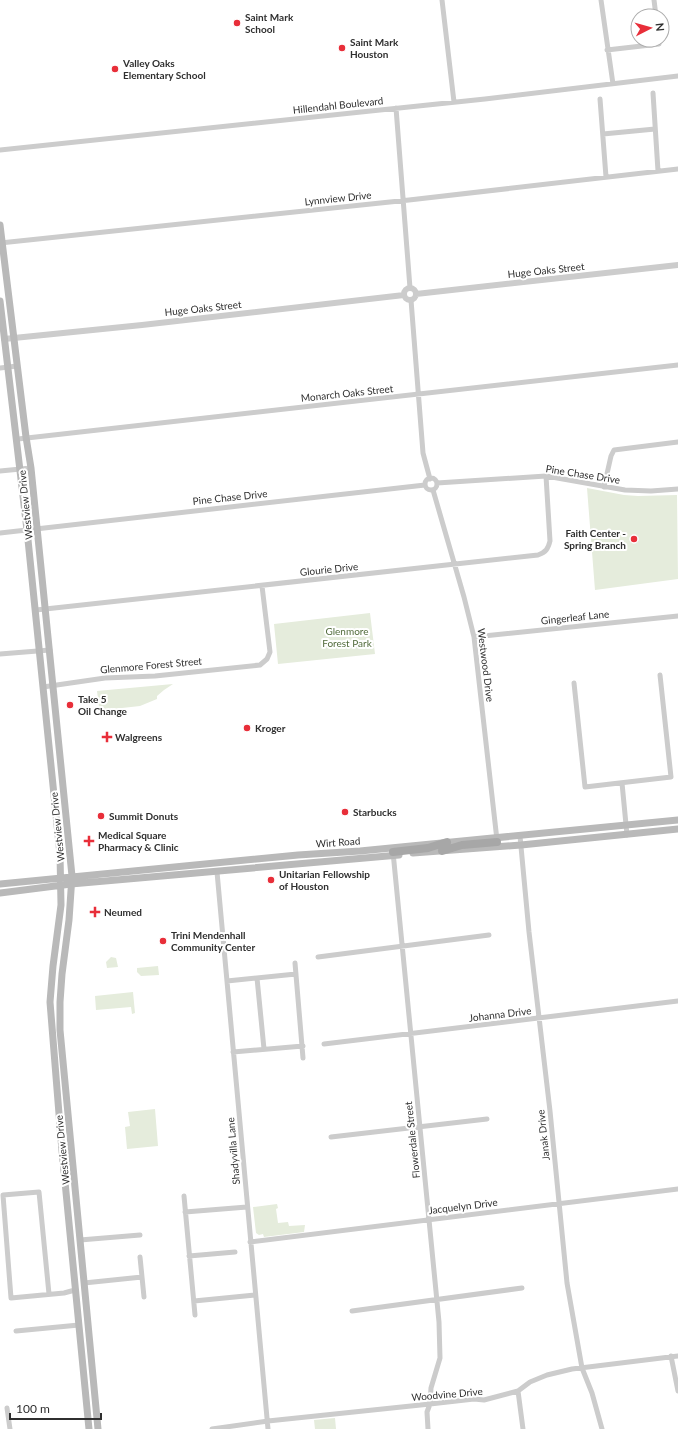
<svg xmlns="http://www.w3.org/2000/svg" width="678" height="1429" font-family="Lato,sans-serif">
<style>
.green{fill:#e5ecdc}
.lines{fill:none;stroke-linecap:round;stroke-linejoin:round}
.minor{stroke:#ccc;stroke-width:5}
.tertiary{stroke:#ccc;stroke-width:6}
.secondary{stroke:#b9b9b9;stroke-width:7}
.primary{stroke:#a7a7a7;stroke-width:8}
.poi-dot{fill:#e82e39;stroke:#fff;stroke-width:1.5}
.labels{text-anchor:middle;stroke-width:4;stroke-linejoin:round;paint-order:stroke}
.poi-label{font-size:10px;font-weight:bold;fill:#2f2f2f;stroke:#fff;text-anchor:start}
.street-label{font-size:10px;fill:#2f2f2f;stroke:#fff}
.park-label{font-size:10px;fill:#516b3b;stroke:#fff}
</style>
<rect width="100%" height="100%" fill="#fff"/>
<!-- green -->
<path class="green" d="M587,488L624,495L638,496L677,495L678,579L595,590Z
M370,613L375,654L278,664L274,624Z
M173,684L164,690L157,696V699L140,706L113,709L100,715L97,691Z
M111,957L116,958L118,967L107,968L106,962Z
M158,966L159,975L141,976L137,972V968Z
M133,992L135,1013L132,1014L131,1007L96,1010L95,996Z
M155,1109L158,1146L127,1149L125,1127L130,1126L128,1112Z
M277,1204L278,1208L276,1209L278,1223L288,1222L289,1226L305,1225L304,1232L264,1237L263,1234L259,1235L256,1233L253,1207Z
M335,1418L336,1429H315L314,1420Z"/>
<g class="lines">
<!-- minor -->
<path class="minor" d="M442,0L454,102
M601,0L613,84
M654,0L656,16
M607,50L659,44L658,40
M653,93L658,171
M600,99L606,177
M396,108L410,288
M603,134L655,129
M0,150L485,99L678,76
M0,243L409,200L678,169
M411,300L423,453L430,479
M0,368L17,366
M18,439L678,365
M0,471L31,468
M425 484a6 6 0 1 1 12 0a6 6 0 1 1-12 0Z
M437,483L546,476L625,490L651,491L678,489
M604,487L611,456L614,450L678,442
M433,490L464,597L474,637L497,840
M0,533L425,485
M36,610L538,555C546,552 548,549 550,541L546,476
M474,637L678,616
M0,654L50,650
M574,683L585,787L671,777L660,675
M43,687L105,678L155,676L260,665L267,659L270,652L262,586
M622,783L627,835
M520,836L529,932L550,1111L567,1283L582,1368L592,1393L602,1429
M393,852L439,1322L440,1358L431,1388L430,1404L427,1412L428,1429
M217,872L268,1429
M318,957L489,935
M295,963L303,1058
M257,978L264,1049
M227,981L296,974
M324,1044L678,1001
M233,1052L303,1046
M331,1137L487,1119
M184,1196L195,1315
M185,1212L247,1207
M80,1240L140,1235
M250,1242L678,1189
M189,1256L235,1252
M140,1257L144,1297
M84,1283L142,1277
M49,1294L39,1192L3,1195L11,1298L64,1293L75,1290
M194,1301L255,1295
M352,1311L522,1288
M16,1331L79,1325
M671,1356L678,1391
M518,1391L523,1429
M7,1408L10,1429
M212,1429L268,1421L430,1404L474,1399L484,1400L518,1391L530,1382L547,1375L572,1369L678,1356"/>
<!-- tertiary -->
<path class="tertiary" d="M404 294a6 6 0 1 1 12 0a6 6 0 1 1-12 0Z
M416,294L678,265
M4,339L142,325L404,295"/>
<!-- secondary -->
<path class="secondary" d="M0,225L26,437L31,468L72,876L69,920L62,974L60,1002V1030L98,1429
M0,301L27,530L60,854L61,905L53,966L50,1002L62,1151L89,1429
M413,853L521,845L678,829
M0,884L298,855L360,851L678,820
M0,893L71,884L399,855"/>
<!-- primary -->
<path class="primary" d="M442,851L462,845L497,842
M393,852L428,848L447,842"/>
</g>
<!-- markers -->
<g class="poi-dot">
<circle cx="237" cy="23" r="4"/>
<circle cx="342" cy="48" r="4"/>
<circle cx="115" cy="69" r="4"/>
<circle cx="634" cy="539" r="4"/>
<circle cx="70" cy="705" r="4"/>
<circle cx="247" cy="728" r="4"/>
<path d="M105 731h4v4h4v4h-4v4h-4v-4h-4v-4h4z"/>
<circle cx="345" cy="812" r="4"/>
<circle cx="101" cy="816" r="4"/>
<path d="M87 835h4v4h4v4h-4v4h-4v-4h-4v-4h4z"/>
<circle cx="271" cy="880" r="4"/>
<path d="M93 906h4v4h4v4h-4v4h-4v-4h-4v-4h4z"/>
<circle cx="163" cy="941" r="4"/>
</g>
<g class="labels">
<!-- poi labels -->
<g class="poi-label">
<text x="245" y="21">Saint Mark<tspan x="245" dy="12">School</tspan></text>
<text x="350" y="46">Saint Mark<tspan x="350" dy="12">Houston</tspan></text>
<text x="123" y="67">Valley Oaks<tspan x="123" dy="12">Elementary School</tspan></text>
<text x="626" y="537" text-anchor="end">Faith Center -<tspan x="626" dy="12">Spring Branch</tspan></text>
<text x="78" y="703">Take 5<tspan x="78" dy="12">Oil Change</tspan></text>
<text x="255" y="732">Kroger</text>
<text x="115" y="741">Walgreens</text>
<text x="353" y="816">Starbucks</text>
<text x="109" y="820">Summit Donuts</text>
<text x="98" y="839">Medical Square<tspan x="98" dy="12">Pharmacy &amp; Clinic</tspan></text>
<text x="279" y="878">Unitarian Fellowship<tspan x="279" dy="12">of Houston</tspan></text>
<text x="104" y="916">Neumed</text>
<text x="171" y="939">Trini Mendenhall<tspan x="171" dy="12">Community Center</tspan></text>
</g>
<!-- street labels -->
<g class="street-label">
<text transform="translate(338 105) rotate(-6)" y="4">Hillendahl Boulevard</text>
<text transform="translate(338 198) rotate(-6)" y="4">Lynnview Drive</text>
<text transform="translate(546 270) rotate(-6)" y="4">Huge Oaks Street</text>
<text transform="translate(203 308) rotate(-6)" y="4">Huge Oaks Street</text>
<text transform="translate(347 393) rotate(-6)" y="4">Monarch Oaks Street</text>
<text transform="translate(583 474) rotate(9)" y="4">Pine Chase Drive</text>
<text transform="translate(230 497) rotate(-6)" y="4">Pine Chase Drive</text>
<text transform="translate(25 505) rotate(-96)" y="4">Westview Drive</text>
<text transform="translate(329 569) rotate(-6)" y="4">Glourie Drive</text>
<text transform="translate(575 617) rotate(-6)" y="4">Gingerleaf Lane</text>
<text transform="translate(151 665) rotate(-5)" y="4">Glenmore Forest Street</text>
<text transform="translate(486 665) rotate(83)" y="4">Westwood Drive</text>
<text transform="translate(57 827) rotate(-96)" y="4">Westview Drive</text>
<text transform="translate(338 842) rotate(-4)" y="4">Wirt Road</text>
<text transform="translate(500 1014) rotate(-7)" y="4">Johanna Drive</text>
<text transform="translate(543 1135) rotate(-96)" y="4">Janak Drive</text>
<text transform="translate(412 1140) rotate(-96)" y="4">Flowerdale Street</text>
<text transform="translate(62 1150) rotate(-96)" y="4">Westview Drive</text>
<text transform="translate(233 1151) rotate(-95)" y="4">Shadyvilla Lane</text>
<text transform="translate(463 1206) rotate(-7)" y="4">Jacquelyn Drive</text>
<text transform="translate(447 1394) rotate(-5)" y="4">Woodvine Drive</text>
</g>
<!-- park labels -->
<g class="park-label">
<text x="347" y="635">Glenmore<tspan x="347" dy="12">Forest Park</tspan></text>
</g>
</g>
<!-- north arrow -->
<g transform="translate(650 28) rotate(84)"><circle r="19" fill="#ffffff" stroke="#acacac"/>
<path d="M0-3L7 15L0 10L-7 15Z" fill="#e82e39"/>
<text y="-6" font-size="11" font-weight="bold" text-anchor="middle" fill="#2f2f2f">N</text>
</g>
<!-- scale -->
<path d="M10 1413v6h91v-6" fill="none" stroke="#2f2f2f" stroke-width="2"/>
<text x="16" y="1413" font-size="12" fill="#2f2f2f" stroke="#ffffff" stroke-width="3" paint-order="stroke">100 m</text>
</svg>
